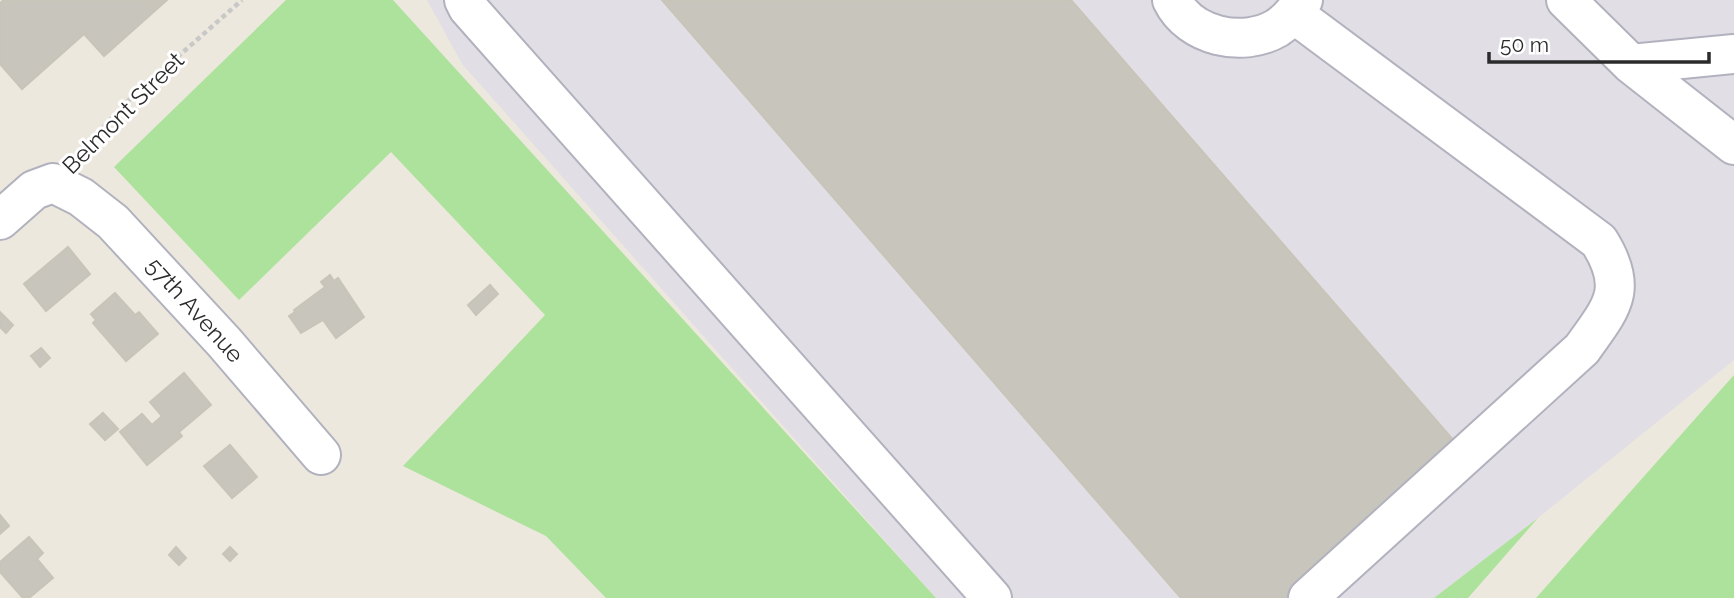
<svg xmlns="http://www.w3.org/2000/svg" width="1734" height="598" font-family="Raleway,sans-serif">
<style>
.industrial{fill:#e1dee5}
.green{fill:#ace29b}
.building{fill:#c8c5bd;stroke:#c8c4b7;stroke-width:2}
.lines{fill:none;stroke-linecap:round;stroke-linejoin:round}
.minor-casing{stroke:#b1b2be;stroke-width:42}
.path{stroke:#c8c8c8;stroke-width:4.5;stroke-dasharray:5 3.5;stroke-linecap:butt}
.minor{stroke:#fff;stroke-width:38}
.labels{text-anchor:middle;stroke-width:6;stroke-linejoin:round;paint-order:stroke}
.street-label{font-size:23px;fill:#2b2b2b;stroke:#fff}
</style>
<rect width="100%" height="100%" fill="#ede8de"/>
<!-- industrial -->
<path class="industrial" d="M427,0H1734V360L1538,518L1434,598H936L462,64Z"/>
<!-- green -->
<path class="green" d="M286,0H393L936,598H606L546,536L403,466L545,315L391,152L239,300L114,167Z
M1734,375V598H1536Z
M1538,518L1468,598H1434Z"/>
<!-- building -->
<path class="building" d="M4,0H167L104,56L84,34L22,89L0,64V3Z
M662,0H1071L1461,449L1290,598H1181Z
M68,247L90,274L46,311L24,284Z
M330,275L334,281L338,278L364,317L336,338L323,320L301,333L289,316L295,312L294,310L325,287L321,282Z
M490,285L498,294L476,315L468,305Z
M115,293L135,315L139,312L158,334L126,361L93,323L96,320L91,314Z
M0,312L13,325L6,333L0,327Z
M41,348L50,358L40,367L31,356Z
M184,373L211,405L179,432L182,436L147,465L120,432L142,414L152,425L162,416L150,402Z
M103,413L118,429L105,440L90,424Z
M230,445L257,477L232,498L204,466Z
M0,515L9,526L0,534Z
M29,537L43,553L37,559L53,578L29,598H23L0,572V562Z
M176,547L186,558L179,565L169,555Z
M230,547L237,554L230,561L223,554Z"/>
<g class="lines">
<defs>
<path id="minor" d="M464,0L468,8L992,598
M1172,0C1190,37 1243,48 1277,28C1288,21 1296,11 1303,0
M1566,0L1631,64L1734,145
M1294,14L1599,241C1630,290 1611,308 1582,349L1308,598
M1631,64L1734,54
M0,220L34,190L53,183L81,197L113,222L224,342L321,455"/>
</defs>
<!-- minor casing -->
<use href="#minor" class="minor-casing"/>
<!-- path -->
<path class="path" d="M74,158L131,98L242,0"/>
<!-- minor -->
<use href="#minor" class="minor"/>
</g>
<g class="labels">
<!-- street labels -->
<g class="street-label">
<text transform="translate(123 113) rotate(-45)" y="8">Belmont Street</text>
<text transform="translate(195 310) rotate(48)" y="8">57th Avenue</text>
</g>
</g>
<!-- scale -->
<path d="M1489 52v10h220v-10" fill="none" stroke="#2b2b2b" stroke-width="3.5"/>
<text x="1500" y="52" font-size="21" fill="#2b2b2b" stroke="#ffffff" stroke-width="5" paint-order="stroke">50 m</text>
</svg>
